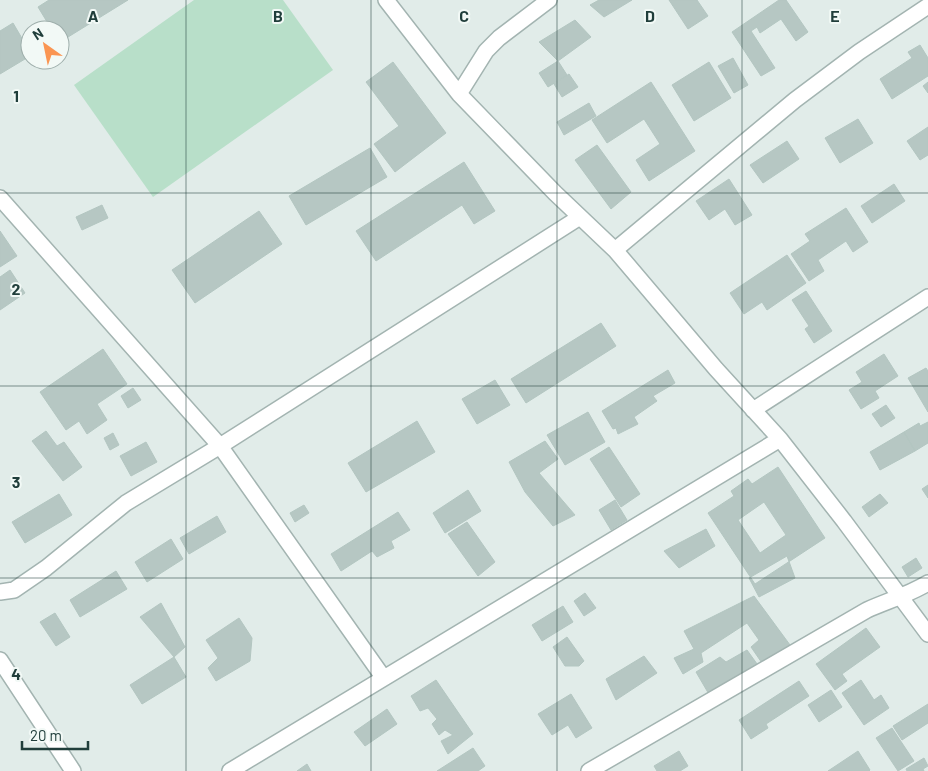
<svg xmlns="http://www.w3.org/2000/svg" width="928" height="771" font-family="Barlow,sans-serif">
<style>
.green{fill:#b8dfc9}
.building{fill:#b6c7c3;stroke:#b3c6c1;fill-rule:evenodd}
.lines{fill:none;stroke-linecap:round;stroke-linejoin:round}
.minor-casing{stroke:#a3b4b1;stroke-width:18}
.minor{stroke:#fff;stroke-width:15}
.grid{fill:none;stroke:#203e3b;stroke-width:1;stroke-opacity:0.55}
.grid-label{font-size:16px;text-anchor:middle;font-weight:bold;fill:#203e3b;stroke:#f2f9f6;stroke-width:4;stroke-linejoin:round;paint-order:stroke}
</style>
<rect width="100%" height="100%" fill="#e1ece9"/>
<!-- green -->
<path class="green" d="M194,0H283L333,70L153,197L74,85Z"/>
<!-- building -->
<path class="building" d="M49,0H128L60,42V30H52L38,7Z
M599,0H632L604,17L590,5Z
M669,0H697L708,16L688,29Z
M779,0H786L808,32L796,41L781,19L760,33L757,27L751,31L775,68L761,76L732,32Z
M575,20L591,37L558,61L539,42Z
M13,23L30,52V56L0,74V31Z
M920,45L928,58V76L892,99L880,79L912,58L908,52Z
M733,58L748,85L734,93L718,66Z
M558,61L567,75L548,87L539,73Z
M393,62L446,133L395,172L374,144L399,126L366,82Z
M709,62L731,98L694,121L672,85Z
M569,74L578,87L562,97L554,84Z
M651,82L695,151L649,181L636,160L660,144L644,119L607,143L592,120Z
M928,82V93L923,86Z
M589,103L596,116L564,135L557,122Z
M858,119L873,143L840,163L825,138Z
M928,127V155L920,160L907,141Z
M787,141L799,159L763,183L750,165Z
M597,145L631,192L611,209L575,160Z
M370,148L387,177L306,225L289,196Z
M464,162L495,211L474,224L462,205L376,261L356,231Z
M729,179L752,215L735,225L725,209L709,220L696,201Z
M894,184L905,201L872,223L861,206Z
M102,205L108,218L82,230L76,217Z
M846,208L868,242L853,252L846,241L818,260L824,271L809,281L791,254L810,241L805,234Z
M259,211L282,244L195,303L172,270Z
M0,231L17,256L0,267Z
M787,255L806,283L767,310L762,302L744,314L730,293Z
M10,270L25,293L0,310V277Z
M806,291L832,331L814,343L805,329L809,326L792,300Z
M601,323L616,346L526,403L511,379Z
M103,349L127,384L97,404L107,420L87,434L79,421L66,430L40,392Z
M884,354L898,376L875,391L879,398L861,409L849,390L862,382L856,372Z
M926,368L928,371V412L908,378Z
M668,370L675,383L653,396L657,401L634,417L638,424L618,434L616,428L613,429L602,411Z
M495,380L510,405L477,424L462,399Z
M133,388L141,400L128,408L121,396Z
M886,405L895,418L881,427L872,414Z
M588,412L605,442L565,465L547,435Z
M417,421L435,452L366,492L348,463Z
M928,422V443L915,451L904,432L919,423L920,426Z
M46,431L57,446L64,442L82,467L63,481L32,441Z
M904,432L915,451L880,470L870,452Z
M113,433L119,445L110,450L104,438Z
M545,441L558,459L539,473L575,515L553,526L525,492L509,462Z
M146,442L157,462L131,476L120,456Z
M609,447L640,494L621,507L590,459Z
M778,467L825,538L755,584L708,513L734,496L731,491L748,479L752,484ZM764,502L786,535L760,553L738,520Z
M928,485V498L922,489Z
M468,490L481,511L445,533L433,513Z
M59,494L72,515L25,543L12,522Z
M880,494L888,503L869,517L862,507Z
M615,500L627,520L611,530L599,510Z
M304,505L309,513L295,522L290,513Z
M398,512L410,530L391,541L394,548L377,557L372,551L341,571L331,554Z
M217,516L226,532L189,554L180,538Z
M467,522L495,562L478,576L448,534Z
M706,529L715,546L679,568L664,551Z
M171,539L183,559L147,582L135,562Z
M787,556L795,578L759,597L749,578Z
M916,558L922,568L908,577L902,567Z
M116,571L127,589L80,617L70,600Z
M585,593L596,608L584,616L574,601Z
M754,596L793,649L764,666L751,647L759,640L747,623L701,653L703,662L683,674L674,658L694,649L684,631Z
M161,603L185,647L174,657L140,617Z
M563,606L573,622L542,641L532,625Z
M55,613L70,637L56,646L40,622Z
M239,618L252,638L250,661L216,681L208,668L218,658L206,640Z
M866,628L880,647L842,674L847,681L835,690L816,664Z
M567,637L584,661L579,666H565L553,647Z
M747,650L760,668L710,696L696,672L720,657L726,662Z
M644,656L657,673L616,700L606,679Z
M174,657L186,677L142,704L130,685Z
M436,680L473,734L448,754L441,741L453,735L445,730L439,735L432,724L437,719L428,708L420,711L411,696Z
M861,680L874,700L881,695L889,708L864,725L842,693Z
M799,681L809,696L766,724L768,728L751,739L739,720Z
M831,690L842,707L819,722L808,705Z
M571,694L592,728L576,738L568,725L552,735L538,714Z
M928,704V723L902,740L893,726Z
M387,709L397,724L365,746L354,732Z
M892,728L914,761L898,771L876,738Z
M473,748L485,766L478,771H437Z
M679,751L688,766L680,771H657L654,766Z
M858,751L870,770L869,771H828Z
M924,758L928,766L923,769L924,771H907L906,769Z
M307,764L311,771H297Z"/>
<g class="lines">
<defs>
<path id="minor" d="M386,0L459,94L555,193L615,250L716,369L780,439L844,521L928,634
M459,94L486,51L499,38L549,0
M0,198L220,446L383,677
M615,250L795,100L859,52L928,6
M753,410L928,297
M0,592L14,590L46,568L126,503L220,446L580,217
M0,660L73,771
M230,771L780,439
M589,771L867,610C887,601 908,595 928,583"/>
</defs>
<!-- minor casing -->
<use href="#minor" class="minor-casing"/>
<!-- minor -->
<use href="#minor" class="minor"/>
</g>
<!-- grid -->
<path class="grid" d="M186,0V771M371,0V771M557,0V771M742,0V771M0,193H928M0,386H928M0,578H928"/>
<g class="grid-label">
<text x="93" y="22">A</text>
<text x="278" y="22">B</text>
<text x="464" y="22">C</text>
<text x="650" y="22">D</text>
<text x="835" y="22">E</text>
<text x="16" y="102">1</text>
<text x="16" y="295">2</text>
<text x="16" y="488">3</text>
<text x="16" y="680">4</text>
</g>
<!-- north arrow -->
<g transform="translate(45 45) rotate(327)"><circle r="24" fill="#f2f9f6" stroke="#9eaeab"/>
<path d="M0-4L9 19L0 12L-9 19Z" fill="#fa9552"/>
<text y="-8" font-size="14" font-weight="bold" text-anchor="middle" fill="#203e3b">N</text>
</g>
<!-- scale -->
<path d="M22 741v8h66v-8" fill="none" stroke="#203e3b" stroke-width="2.5"/>
<text x="30" y="741" font-size="15" fill="#203e3b" stroke="#f2f9f6" stroke-width="4" paint-order="stroke">20 m</text>
</svg>
